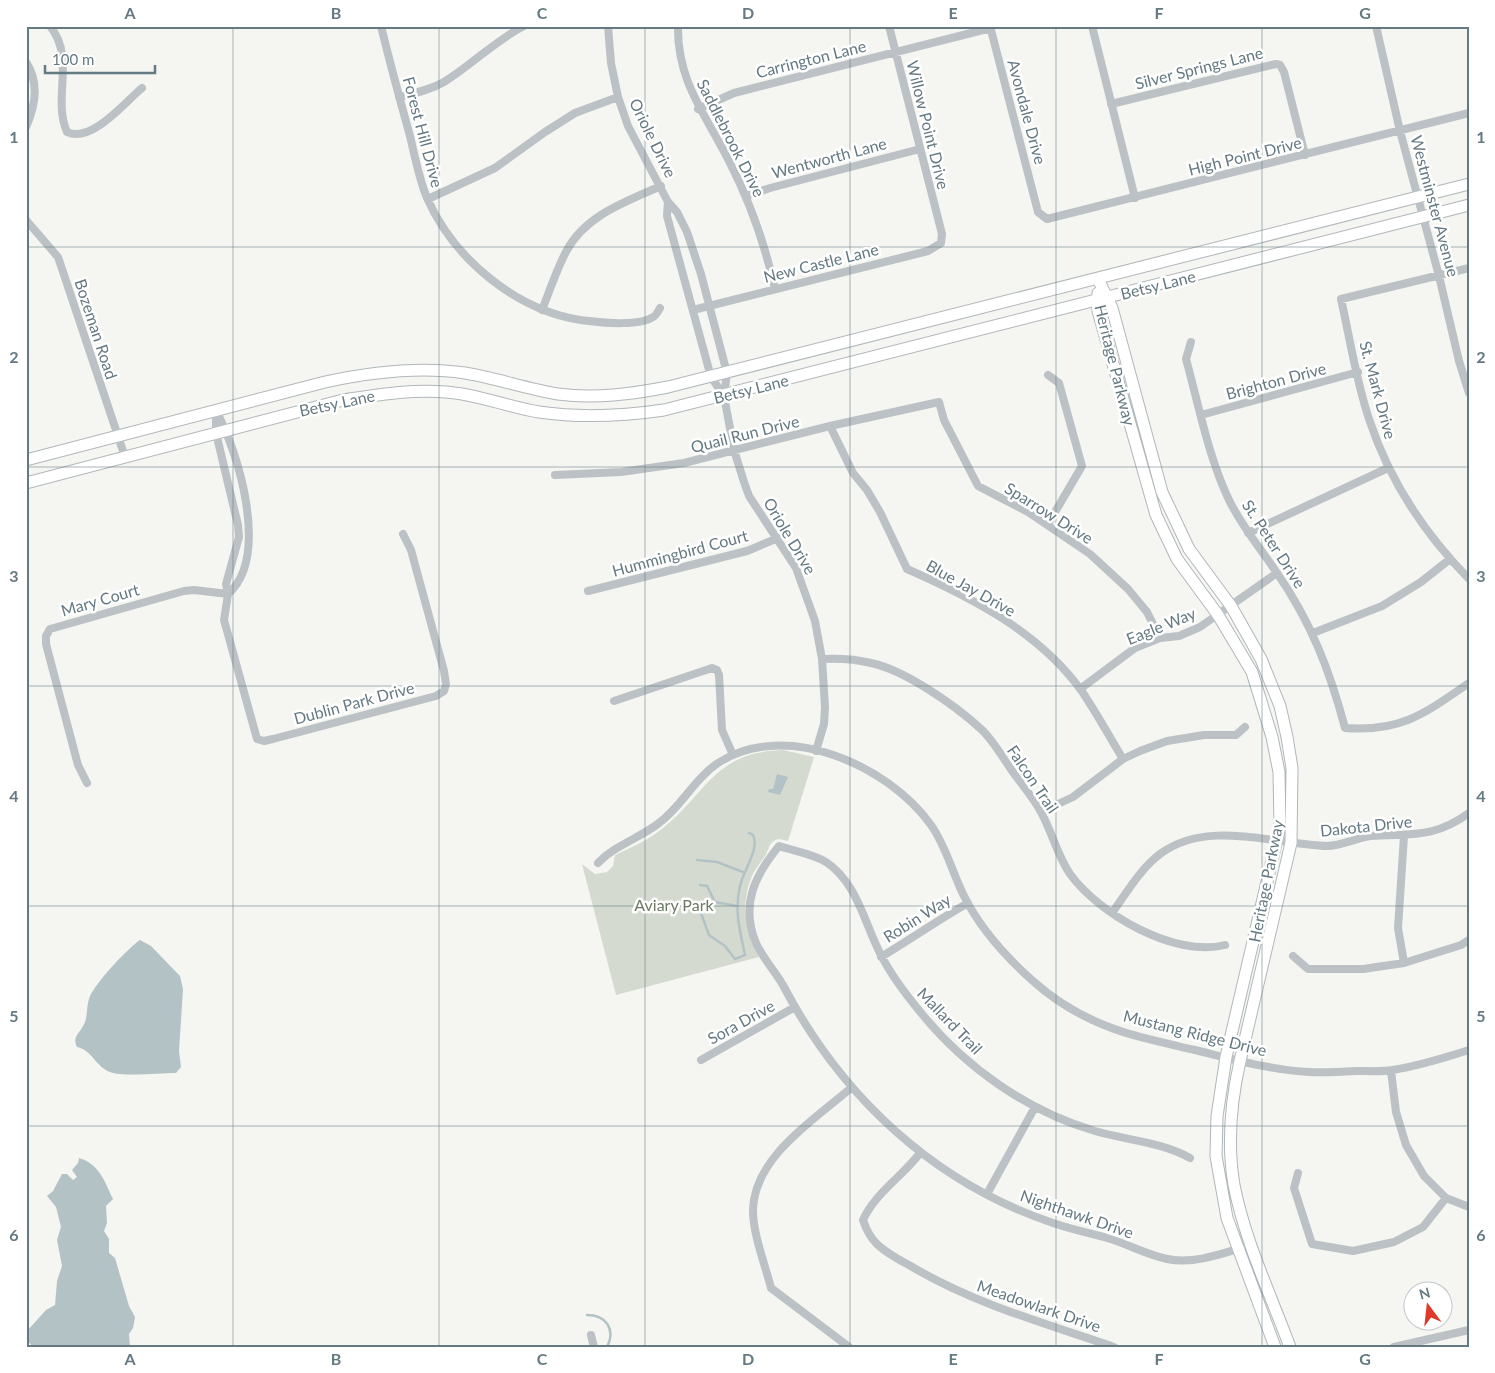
<svg xmlns="http://www.w3.org/2000/svg" width="1495" height="1373" font-family="Lato,sans-serif">
<style>
.green{fill:#d5dad1}
.water{fill:#b3c3c5}
.lines{fill:none;stroke-linecap:round;stroke-linejoin:round}
.stream{stroke:#b3c3c5;stroke-width:2.5}
.secondary-casing{stroke:#b0b7ba;stroke-width:13}
.street{stroke:#bbc1c4;stroke-width:8}
.secondary{stroke:#fff;stroke-width:11}
.grid{fill:none;stroke:#657982;stroke-width:1;stroke-opacity:0.55}
.labels{text-anchor:middle;stroke-width:5;stroke-linejoin:round;paint-order:stroke}
.street-label{font-size:16px;fill:#657982;stroke:#fff}
.park-label{font-size:16px;fill:#6b7963;stroke:#fff}
.neatline{fill:none;stroke:#657982;stroke-width:2}
.grid-label{font-size:16px;text-anchor:middle;font-weight:bold;fill:#657982}
</style>
<rect width="100%" height="100%" fill="#f5f5f1"/>
<!-- green -->
<path class="green" d="M783,750L814,757L788,841L779,839C770,841 770,845 767,852C764,859 758,865 754,872C740,899 744,931 759,957L616,995L582,864L595,874L607,872L613,866L615,855C631,848 648,840 662,829C708,792 714,752 783,750Z"/>
<!-- water -->
<path class="water" d="M777,774L788,777L780,795L768,792L769,789H773Z
M140,940L151,946L180,976L183,989L179,1051L181,1067L176,1073C161,1073 123,1077 110,1072C96,1067 92,1050 77,1047C72,1037 79,1034 83,1026C88,1019 86,1008 89,999C93,985 128,948 140,940Z
M79,1158C100,1164 105,1183 113,1199L106,1206L107,1223L104,1231L109,1239V1253L115,1258L129,1306L135,1317L133,1328L129,1334L130,1347H33L26,1339L27,1331L46,1310L55,1305L57,1281L62,1266L57,1240L61,1227L56,1207L47,1196L53,1191L62,1174H67L73,1180L77,1177L72,1170L78,1163Z"/>
<g class="lines">
<!-- stream -->
<path class="stream" d="M697,860L717,862L743,872
M700,885L707,886L715,902L737,906
M698,905L709,935L725,946L735,959L745,955C740,931 734,910 740,886C743,871 760,849 753,835L749,833
M587,1315C606,1315 616,1329 607,1347"/>
<defs>
<path id="secondary" d="M1098,279L1112,308L1162,492L1189,549L1231,606L1261,659L1280,706L1287,737L1292,768L1291,843L1240,1061C1231,1101 1227,1144 1234,1185C1245,1241 1270,1293 1290,1347
M1098,293V311L1156,515L1177,559L1218,615L1252,672L1272,737L1279,772L1280,826L1226,1057L1217,1116L1216,1156L1227,1218L1275,1347
M26,460L325,382C371,372 418,366 465,373C496,378 527,389 558,394C595,399 632,394 668,387L1469,184
M26,483L343,400C377,395 411,389 446,392C477,394 508,407 539,412C580,418 623,416 664,410L1469,205"/>
</defs>
<!-- secondary casing -->
<use href="#secondary" class="secondary-casing"/>
<!-- street -->
<path class="street" d="M50,26C76,58 52,99 67,132C91,144 125,102 142,88
M381,26C390,63 400,100 410,136C415,157 419,179 427,198C455,261 520,314 589,321C604,323 640,326 653,317C656,316 658,311 660,308
M608,26L611,63L618,97L628,126L668,202L677,212L687,232L701,274L727,373L724,396L734,450L744,482L749,496L796,568L815,621L822,659L825,707L824,724L816,751
M678,26C677,83 707,116 730,163C751,204 765,245 775,289
M990,26L1038,212L1047,219L1469,113
M1092,26L1135,198
M1376,26L1400,131L1439,276L1459,361L1469,393
M26,62C39,82 36,105 26,127
M399,97C415,93 430,90 444,82C472,65 494,41 524,26
M1111,104L1276,64L1280,65L1284,72L1305,155
M698,109L734,93L991,28
M746,196L770,188L920,149
M428,199L495,168L545,132L575,113L618,97
M668,202L667,216L711,377L724,396
M26,220L58,257L125,457
M1469,268L1341,299C1350,339 1356,380 1369,419C1389,480 1424,533 1469,579
M542,310C550,290 557,268 567,250C586,215 627,201 661,186
M693,310L928,251L941,243L942,234L889,26
M1191,342L1186,359C1199,406 1208,456 1229,500C1242,527 1261,549 1277,573C1311,622 1330,671 1345,728C1401,732 1424,714 1469,683
M1201,415L1358,372
M830,426L853,473L867,490L880,512L907,569C971,597 1039,632 1081,690C1096,712 1109,736 1123,759
M555,475L621,472L684,463L830,426L939,402L944,420L978,486L1028,512L1090,554L1128,589L1147,612L1160,638
M1048,524L1082,466L1059,383L1048,375
M1248,533L1388,468
M588,591L747,551L778,538
M228,594C270,557 239,453 216,411V433L238,525L239,537L226,584L228,594L224,620L257,739L264,741L273,739L436,696L444,691L446,684L444,671L411,550L403,534
M1313,633L1382,606L1421,582L1450,559
M822,659C839,658 855,659 871,663C905,670 956,706 981,729C994,741 1004,760 1015,775C1024,787 1034,799 1041,812C1052,832 1057,855 1070,874C1099,914 1175,958 1225,945
M1080,689L1135,648L1160,638L1179,636L1200,627L1277,573
M614,701L712,668L717,670L719,675L722,730L733,755
M87,783L78,765L46,644V636L50,629L184,591L194,590L228,594
M1041,812L1073,797L1123,759L1140,751L1167,741L1204,735H1236L1245,727
M1404,836L1398,928L1404,963
M598,863C615,845 640,838 659,823C682,806 694,779 718,763C785,719 888,765 931,825C946,846 952,872 964,896C980,928 1006,957 1033,981C1053,999 1079,1015 1104,1025C1133,1037 1165,1043 1195,1050C1232,1059 1271,1070 1309,1072C1324,1073 1340,1072 1356,1071C1368,1071 1381,1072 1393,1070C1418,1066 1444,1058 1469,1050
M1112,913C1126,894 1140,869 1160,854C1207,819 1273,844 1327,846C1341,846 1356,838 1371,836C1411,833 1433,839 1469,813
M1293,956L1308,969H1363L1404,963L1461,945L1469,940
M881,957C911,939 938,920 968,903
M701,1060L795,1007
M1391,1071L1396,1112L1406,1145L1424,1176L1446,1198L1469,1207
M920,1153C903,1176 875,1193 863,1220C866,1229 869,1236 876,1243C885,1253 902,1261 914,1268C978,1305 1044,1323 1114,1347
M1190,1158C1161,1142 1126,1140 1095,1131C1029,1112 966,1068 922,1014C907,996 892,977 881,955C865,925 857,882 826,862C813,854 794,851 779,846C755,875 740,905 756,943C763,959 776,972 784,987C842,1097 934,1183 1053,1223C1070,1229 1089,1233 1107,1238C1128,1244 1147,1255 1167,1259C1193,1264 1218,1255 1241,1248
M1298,1173L1294,1188L1312,1244L1353,1251L1394,1242L1423,1227L1446,1198
M987,1194L1035,1107
M591,1335L594,1347
M849,1347L771,1288C765,1264 753,1235 753,1210C754,1157 815,1119 851,1088
M1394,1347L1469,1330"/>
<!-- secondary -->
<use href="#secondary" class="secondary"/>
</g>
<!-- grid -->
<path class="grid" d="M233,26V1347M439,26V1347M645,26V1347M850,26V1347M1056,26V1347M1262,26V1347M26,247H1469M26,467H1469M26,686H1469M26,906H1469M26,1126H1469"/>
<g class="labels">
<!-- street labels -->
<g class="street-label">
<text transform="translate(811 59) rotate(-14)" y="6">Carrington Lane</text>
<text transform="translate(1199 68) rotate(-14)" y="6">Silver Springs Lane</text>
<text transform="translate(1027 112) rotate(75)" y="6">Avondale Drive</text>
<text transform="translate(928 125) rotate(76)" y="6">Willow Point Drive</text>
<text transform="translate(423 132) rotate(75)" y="6">Forest Hill Drive</text>
<text transform="translate(653 138) rotate(64)" y="6">Oriole Drive</text>
<text transform="translate(731 138) rotate(63)" y="6">Saddlebrook Drive</text>
<text transform="translate(1245 156) rotate(-14)" y="6">High Point Drive</text>
<text transform="translate(829 158) rotate(-15)" y="6">Wentworth Lane</text>
<text transform="translate(1435 206) rotate(75)" y="6">Westminster Avenue</text>
<text transform="translate(821 263) rotate(-14)" y="6">New Castle Lane</text>
<text transform="translate(1158 285) rotate(-14)" y="6">Betsy Lane</text>
<text transform="translate(96 329) rotate(72)" y="6">Bozeman Road</text>
<text transform="translate(1115 365) rotate(76)" y="6">Heritage Parkway</text>
<text transform="translate(1276 381) rotate(-15)" y="6">Brighton Drive</text>
<text transform="translate(751 389) rotate(-14)" y="6">Betsy Lane</text>
<text transform="translate(1378 390) rotate(75)" y="6">St. Mark Drive</text>
<text transform="translate(337 403) rotate(-12)" y="6">Betsy Lane</text>
<text transform="translate(745 434) rotate(-14)" y="6">Quail Run Drive</text>
<text transform="translate(1049 513) rotate(32)" y="6">Sparrow Drive</text>
<text transform="translate(790 536) rotate(59)" y="6">Oriole Drive</text>
<text transform="translate(1274 544) rotate(57)" y="6">St. Peter Drive</text>
<text transform="translate(680 553) rotate(-15)" y="6">Hummingbird Court</text>
<text transform="translate(971 588) rotate(29)" y="6">Blue Jay Drive</text>
<text transform="translate(100 600) rotate(-16)" y="6">Mary Court</text>
<text transform="translate(1161 626) rotate(-22)" y="6">Eagle Way</text>
<text transform="translate(354 703) rotate(-15)" y="6">Dublin Park Drive</text>
<text transform="translate(1033 779) rotate(56)" y="6">Falcon Trail</text>
<text transform="translate(1366 826) rotate(-6)" y="6">Dakota Drive</text>
<text transform="translate(1266 881) rotate(-79)" y="6">Heritage Parkway</text>
<text transform="translate(917 918) rotate(-32)" y="6">Robin Way</text>
<text transform="translate(950 1021) rotate(46)" y="6">Mallard Trail</text>
<text transform="translate(741 1022) rotate(-29)" y="6">Sora Drive</text>
<text transform="translate(1195 1033) rotate(14)" y="6">Mustang Ridge Drive</text>
<text transform="translate(1077 1214) rotate(19)" y="6">Nighthawk Drive</text>
<text transform="translate(1039 1306) rotate(19)" y="6">Meadowlark Drive</text>
</g>
<!-- park labels -->
<g class="park-label">
<text x="674" y="911">Aviary Park</text>
</g>
</g>
<!-- border -->
<rect width="1495" height="1373" fill="none" stroke="#ffffff" stroke-width="55"/>
<!-- north arrow -->
<g transform="translate(1428 1306) rotate(345)"><circle r="24" fill="#ffffff" stroke="#c1c9cd"/>
<path d="M0-4L9 19L0 12L-9 19Z" fill="#de3a29"/>
<text y="-8" font-size="14" font-weight="bold" text-anchor="middle" fill="#657982">N</text>
</g>
<!-- scale -->
<path d="M45 65v8h110v-8" fill="none" stroke="#657982" stroke-width="2.5"/>
<text x="52" y="65" font-size="15" fill="#657982" stroke="#ffffff" stroke-width="4" paint-order="stroke">100 m</text>
<rect x="28" y="28" width="1440" height="1318" class="neatline"/>
<g class="grid-label">
<text x="130" y="19">A</text>
<text x="336" y="19">B</text>
<text x="542" y="19">C</text>
<text x="748" y="19">D</text>
<text x="953" y="19">E</text>
<text x="1159" y="19">F</text>
<text x="1365" y="19">G</text>
<text x="14" y="143">1</text>
<text x="1481" y="143">1</text>
<text x="14" y="363">2</text>
<text x="1481" y="363">2</text>
<text x="14" y="582">3</text>
<text x="1481" y="582">3</text>
<text x="14" y="802">4</text>
<text x="1481" y="802">4</text>
<text x="14" y="1022">5</text>
<text x="1481" y="1022">5</text>
<text x="14" y="1241">6</text>
<text x="1481" y="1241">6</text>
<text x="130" y="1365">A</text>
<text x="336" y="1365">B</text>
<text x="542" y="1365">C</text>
<text x="748" y="1365">D</text>
<text x="953" y="1365">E</text>
<text x="1159" y="1365">F</text>
<text x="1365" y="1365">G</text>
</g>
</svg>
